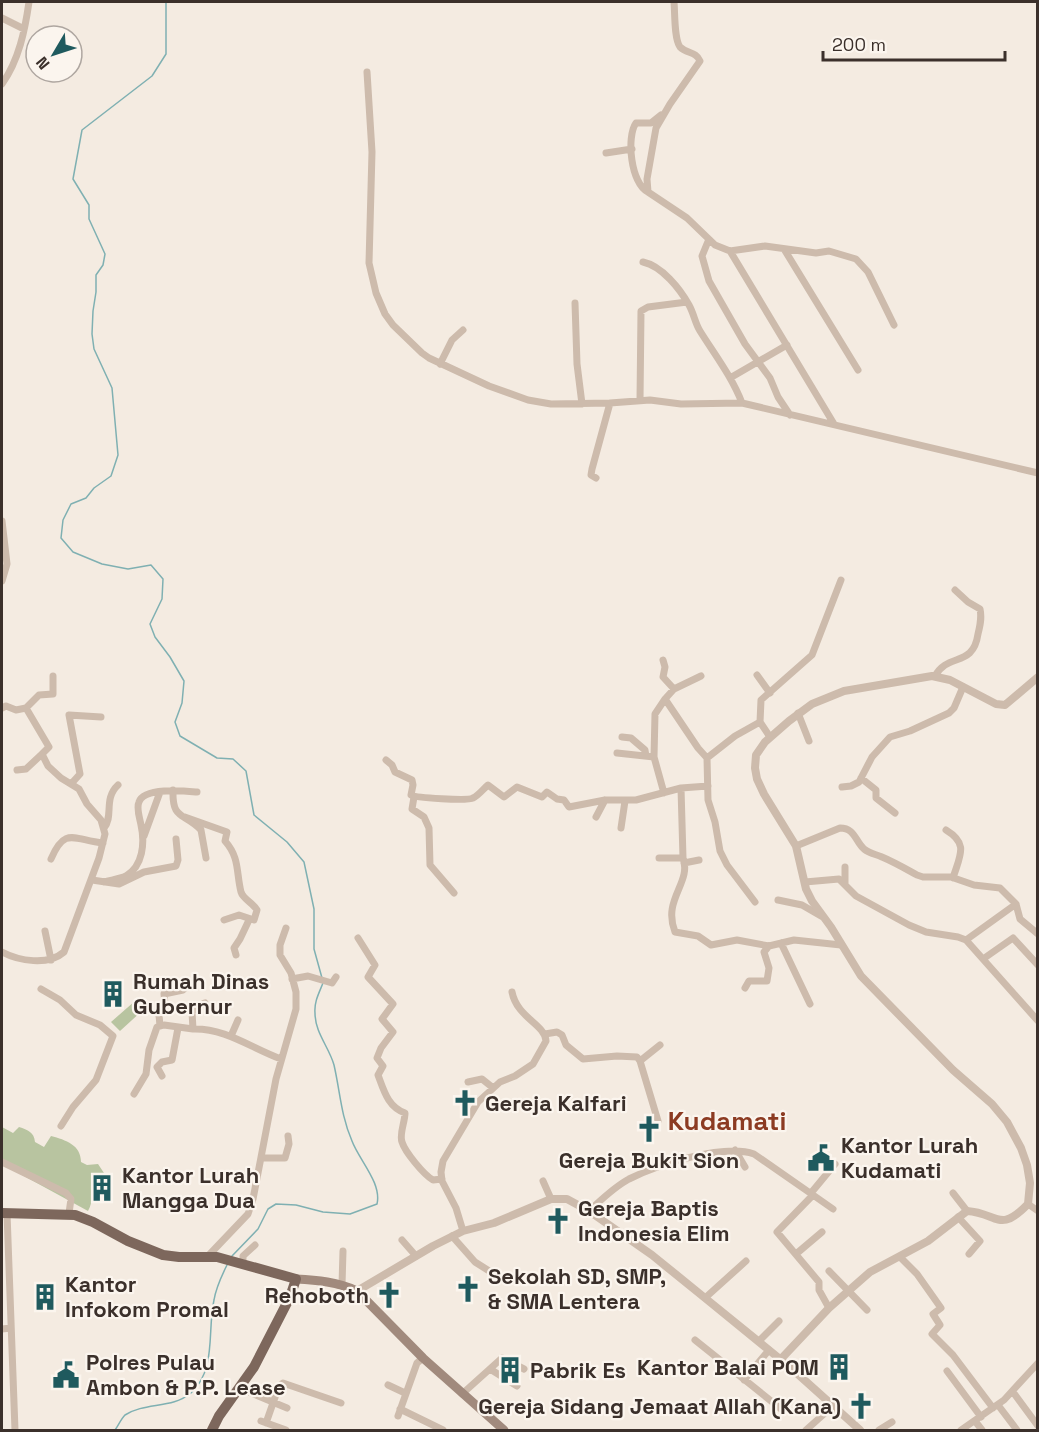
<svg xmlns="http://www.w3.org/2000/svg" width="1039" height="1432" font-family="'Space Grotesk',sans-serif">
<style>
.green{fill:#b8c4a0}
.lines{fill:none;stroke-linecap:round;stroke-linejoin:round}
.stream{stroke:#7fb0b2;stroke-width:1.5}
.minor{stroke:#cdbbac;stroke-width:7}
.tertiary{stroke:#cdbbac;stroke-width:8}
.secondary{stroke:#a18a7d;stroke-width:9}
.primary{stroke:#7d675c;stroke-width:10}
.labels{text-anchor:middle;stroke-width:4.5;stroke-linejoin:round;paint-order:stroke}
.poi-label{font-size:22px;font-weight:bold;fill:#3b302b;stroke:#fbf5ee;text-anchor:start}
.quarter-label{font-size:26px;font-weight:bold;fill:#8c3b22;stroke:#fbf5ee}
</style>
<rect width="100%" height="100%" fill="#f4ebe1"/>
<!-- green -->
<path class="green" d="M135,1001L143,1010L120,1031L111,1022Z
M2,1127L13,1133L19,1127C28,1130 34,1132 35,1142L44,1147L51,1136C66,1140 81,1145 81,1162L87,1165L98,1164L104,1173V1178L94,1181C90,1192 94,1201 88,1211L2,1164Z"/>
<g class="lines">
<!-- stream -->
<path class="stream" d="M166,2V54L152,76L82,130L73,179L89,205V219L105,254L103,265L96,275V292L93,311L92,334L94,349L112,388L118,455L111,476L94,488L86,498L71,504L63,520L61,538L73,552L102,564L128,569L151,565L163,579L162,599L150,624L155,637L170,657L184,681L182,703L175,722L180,736L217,758L233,759L246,771L254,815L287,842L304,862L314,909V949L322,978
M232,1256L258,1229L268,1209L276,1204L296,1205L323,1212L350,1214L377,1204C382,1183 359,1160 352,1141C341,1116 340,1091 334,1065C329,1047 315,1033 315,1013C314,1002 319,993 323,983
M115,1430C118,1426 121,1419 125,1415C145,1402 172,1409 191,1393C217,1369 207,1330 214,1300C216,1288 222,1275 227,1265"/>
<!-- minor -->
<path class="minor" d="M674,2C675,12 674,39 680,47C687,54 696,51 700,61L670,104L656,128L647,179L648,192L687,218L715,245L730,251L765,246L816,253L829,251L856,259L868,272L894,325
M2,18L24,29
M367,72L372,152L369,263L376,293L385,314L393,325L422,353L429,358L489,386L528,400L551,404L610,403L650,400L681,404L742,403L1038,473
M2,84C19,60 25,30 29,2
M606,153L632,149
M648,192C631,184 626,137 636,123H651L661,115
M709,239L702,256L709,281L745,344L770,378L778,397L790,415
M784,249L858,370
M730,251L834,424
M643,262C662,266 680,289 689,305C694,314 695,323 700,331C715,355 732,377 742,403
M575,303L577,364L582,404
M440,364L452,340L463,330
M730,378L787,345
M640,400L641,311L648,307L687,302
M596,478L591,475L592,469L610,403
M2,521L7,564L2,581
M663,660L665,667L663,677L674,689
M757,675L770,693
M701,676L674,689L665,699L698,748L707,758
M935,676C948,652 973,668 978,634C980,626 982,618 980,609L968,602L955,590
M2,708L6,706L16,710L26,708L49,747L42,754L48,766L61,778L79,789L87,804L101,820L105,834L99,858L64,952C48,966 19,961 2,952
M26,708L39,695L53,694V676
M798,713L809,741
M760,722L761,700L812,655L841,580
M622,737L631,738L645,750L646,756
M617,753L654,757L664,793
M654,757L655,714L665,699
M386,760L392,765L395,772L412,780L413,785L411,795C415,798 468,801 473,798C479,795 483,789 488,785L504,797L517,787L542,797L547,792L557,799L564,800L569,807L605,800H636L681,788L708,786
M17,770L26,769L42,754
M861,778L876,790V798L895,813
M71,784L80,774L69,715L101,717
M842,787L851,786L859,782L872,757L890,737L910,731L949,713L954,708L963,687
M681,788L683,858C692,883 662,899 675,932L698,936L711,945L737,940L769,946L794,940L841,945
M173,790C172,821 184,812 201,830L206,858
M414,797L412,809L424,817L429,828L430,865L454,893
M182,816L227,832L225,841C240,858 236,872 241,892C243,899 253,903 257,910L254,920L239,915L224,920
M596,817L605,800
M104,828C114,816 103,799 118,785
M621,828L625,801
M946,830C969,844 960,855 953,878
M144,836L160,792
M796,846L840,828C855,828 855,841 864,849C870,854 876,854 882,857C894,862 906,869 917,875L923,877H951L974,885L1000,888L1016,904
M659,858H683
M51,859C65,826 74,840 103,843
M684,863L699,860
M92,880L119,884L144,872L176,866L178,860L176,839
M104,882C111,880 120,879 126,876C143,866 145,843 141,825C140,819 136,808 139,802C144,787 185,791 197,792
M805,882L839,879L856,896L909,925L926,932L958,937L966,940L1038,1021
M845,884V867
M778,900L802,905L821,916
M755,902L727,865L720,851L715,822L708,800L707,758L735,736L760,722L770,737
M45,931L51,960
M358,938L375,965L368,977L393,1004L382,1019L393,1032L381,1048L377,1058L383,1066L378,1075C384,1091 388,1107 405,1113C405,1122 399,1134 402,1142C405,1152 424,1175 433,1180L442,1179
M966,940L1016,904L1020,919L1038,934
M781,943L810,1004
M236,955L234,948L240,939L249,920
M983,959L1013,938L1038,965
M292,979L308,976L332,983L336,977
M745,988L749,981H767L769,968L764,952L769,946
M41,989L60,1000L76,1015L100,1025L113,1036L96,1080L73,1107L61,1126
M205,1003L197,1007L192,1012L193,1029C225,1028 251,1048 281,1059
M160,1026L159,1015L165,1004L164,994L183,990L189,983
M545,1034L557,1032L562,1035L566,1045L583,1059L617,1056L637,1057L640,1061L658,1121
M231,1036L238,1020
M640,1061L660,1045
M162,1076L157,1067L162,1062L172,1060L178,1028
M468,1082L482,1079L492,1087
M134,1094L146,1074L149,1050L157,1027L164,1025L193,1029
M735,1150L745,1167
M262,1158H285L289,1144L288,1136
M2,1162L66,1193L71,1199L69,1213
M543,1181L551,1199
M811,1193L835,1164
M953,1193L967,1211
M813,1195L833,1209
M1028,1204L1038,1211
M589,1211C601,1200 614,1187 629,1179C657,1165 724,1143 754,1154L813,1195L777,1232L819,1282V1290L829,1308
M7,1213L15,1430
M958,1217L980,1241L969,1254
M463,1231L456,1208L442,1181L441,1172L443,1161L478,1102L500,1082L515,1076L533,1064L546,1041C545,1024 517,1018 512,992
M452,1236L475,1262L505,1281
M402,1240L416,1256
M796,1254L822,1232
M208,1256L248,1214L253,1199L276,1079L296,1009V992L291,973L280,955V945L286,928
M900,1257L917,1274L941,1308L933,1314L940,1325L932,1334L953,1355L993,1408
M243,1263V1256L255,1245
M829,1271L867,1310
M342,1285L343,1251
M705,1298L746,1261
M2,1329L11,1328
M695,1340L781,1409
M759,1341L779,1321
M490,1369L517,1386
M947,1371L981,1417
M744,1380L769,1350
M388,1385L405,1393
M239,1388L287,1408
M1013,1392L1038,1426
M462,1394L502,1358L524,1369
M998,1405L1017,1430
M400,1409L443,1430
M398,1416L417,1363L423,1358
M261,1421L286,1430
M975,1421L982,1430
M266,1423L279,1386L283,1383L341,1403
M806,1430L834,1405
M879,1430L892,1422
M961,1430L1004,1400L1038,1363"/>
<!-- tertiary -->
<path class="tertiary" d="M357,1291L433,1246L463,1231L494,1223L551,1199H567L589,1211L652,1255L705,1298L791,1368L860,1430
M781,1359L829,1308L870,1272L928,1241L967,1211C998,1213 999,1234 1028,1204L1030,1183L1027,1165L1021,1148L1007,1122L992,1104L953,1070L861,976L831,927L812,901L806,889L796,846L764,794L757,779L755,768L756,755L765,742L789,721L812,704L844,691L932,676L950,680L996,704L1005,705L1038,677"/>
<!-- secondary -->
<path class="secondary" d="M296,1279C317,1280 338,1282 357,1291L423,1358L504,1430"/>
<!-- primary -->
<path class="primary" d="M2,1213L75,1215L93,1222L128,1241L163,1255L179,1257H217L296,1279L290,1297L254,1367L219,1416L212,1430"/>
</g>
<!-- icons -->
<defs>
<symbol id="building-bare" viewBox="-9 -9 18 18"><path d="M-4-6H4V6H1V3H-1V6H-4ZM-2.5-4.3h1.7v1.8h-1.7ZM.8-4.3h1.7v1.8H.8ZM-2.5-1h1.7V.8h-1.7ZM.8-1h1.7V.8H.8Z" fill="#1f5a5e" stroke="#fbf5ee" stroke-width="2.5" paint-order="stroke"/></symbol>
<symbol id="church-bare" viewBox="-9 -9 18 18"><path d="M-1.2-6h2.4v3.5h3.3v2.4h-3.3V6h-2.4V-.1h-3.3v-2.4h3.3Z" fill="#1f5a5e" stroke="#fbf5ee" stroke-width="2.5" paint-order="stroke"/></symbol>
<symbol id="civic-bare" viewBox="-9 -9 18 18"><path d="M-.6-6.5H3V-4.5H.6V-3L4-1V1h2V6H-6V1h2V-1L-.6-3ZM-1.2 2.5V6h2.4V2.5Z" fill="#1f5a5e" stroke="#fbf5ee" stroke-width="2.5" paint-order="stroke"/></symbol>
</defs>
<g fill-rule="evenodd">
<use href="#building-bare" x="94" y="975" width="38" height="38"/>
<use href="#church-bare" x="446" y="1084" width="38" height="38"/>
<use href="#church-bare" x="630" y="1110" width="38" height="38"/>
<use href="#civic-bare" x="802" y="1139" width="38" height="38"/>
<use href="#building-bare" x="83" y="1169" width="38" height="38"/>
<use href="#church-bare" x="539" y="1202" width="38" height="38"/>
<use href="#church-bare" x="449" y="1270" width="38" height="38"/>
<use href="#church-bare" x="370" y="1276" width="38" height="38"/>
<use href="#building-bare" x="26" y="1278" width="38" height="38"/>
<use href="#building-bare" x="820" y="1348" width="38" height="38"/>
<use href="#building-bare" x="491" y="1351" width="38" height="38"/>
<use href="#civic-bare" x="47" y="1356" width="38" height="38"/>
<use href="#church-bare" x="842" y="1387" width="38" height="38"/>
</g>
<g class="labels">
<!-- poi labels -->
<g class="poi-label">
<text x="133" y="989">Rumah Dinas<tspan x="133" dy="25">Gubernur</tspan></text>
<text x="485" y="1111">Gereja Kalfari</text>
<text x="841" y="1153">Kantor Lurah<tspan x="841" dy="25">Kudamati</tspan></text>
<text x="649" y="1168" text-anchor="middle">Gereja Bukit Sion</text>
<text x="122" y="1183">Kantor Lurah<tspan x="122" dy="25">Mangga Dua</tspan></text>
<text x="578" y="1216">Gereja Baptis<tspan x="578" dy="25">Indonesia Elim</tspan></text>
<text x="488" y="1284">Sekolah SD, SMP,<tspan x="488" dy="25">&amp; SMA Lentera</tspan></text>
<text x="65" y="1292">Kantor<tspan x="65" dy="25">Infokom Promal</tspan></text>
<text x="369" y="1303" text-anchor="end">Rehoboth</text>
<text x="86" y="1370">Polres Pulau<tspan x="86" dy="25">Ambon &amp; P.P. Lease</tspan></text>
<text x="819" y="1375" text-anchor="end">Kantor Balai POM</text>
<text x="530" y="1378">Pabrik Es</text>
<text x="841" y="1414" text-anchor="end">Gereja Sidang Jemaat Allah (Kana)</text>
</g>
<!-- quarter labels -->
<g class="quarter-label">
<text x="727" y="1130">Kudamati</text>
</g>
</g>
<!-- border -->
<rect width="1039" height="1432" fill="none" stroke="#3b302b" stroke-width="6"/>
<!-- north arrow -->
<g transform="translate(54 54) rotate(231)"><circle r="28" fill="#fbf5ee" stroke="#aea6a0" stroke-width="1.5"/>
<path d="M0-4.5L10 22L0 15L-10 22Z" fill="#1f5a5e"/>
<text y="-9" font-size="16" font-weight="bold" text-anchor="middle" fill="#3b302b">N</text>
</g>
<!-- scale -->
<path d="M823 51v9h182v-9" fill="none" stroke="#3b302b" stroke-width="3"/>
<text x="832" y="51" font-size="18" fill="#3b302b" stroke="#fbf5ee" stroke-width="4.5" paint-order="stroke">200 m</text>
</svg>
